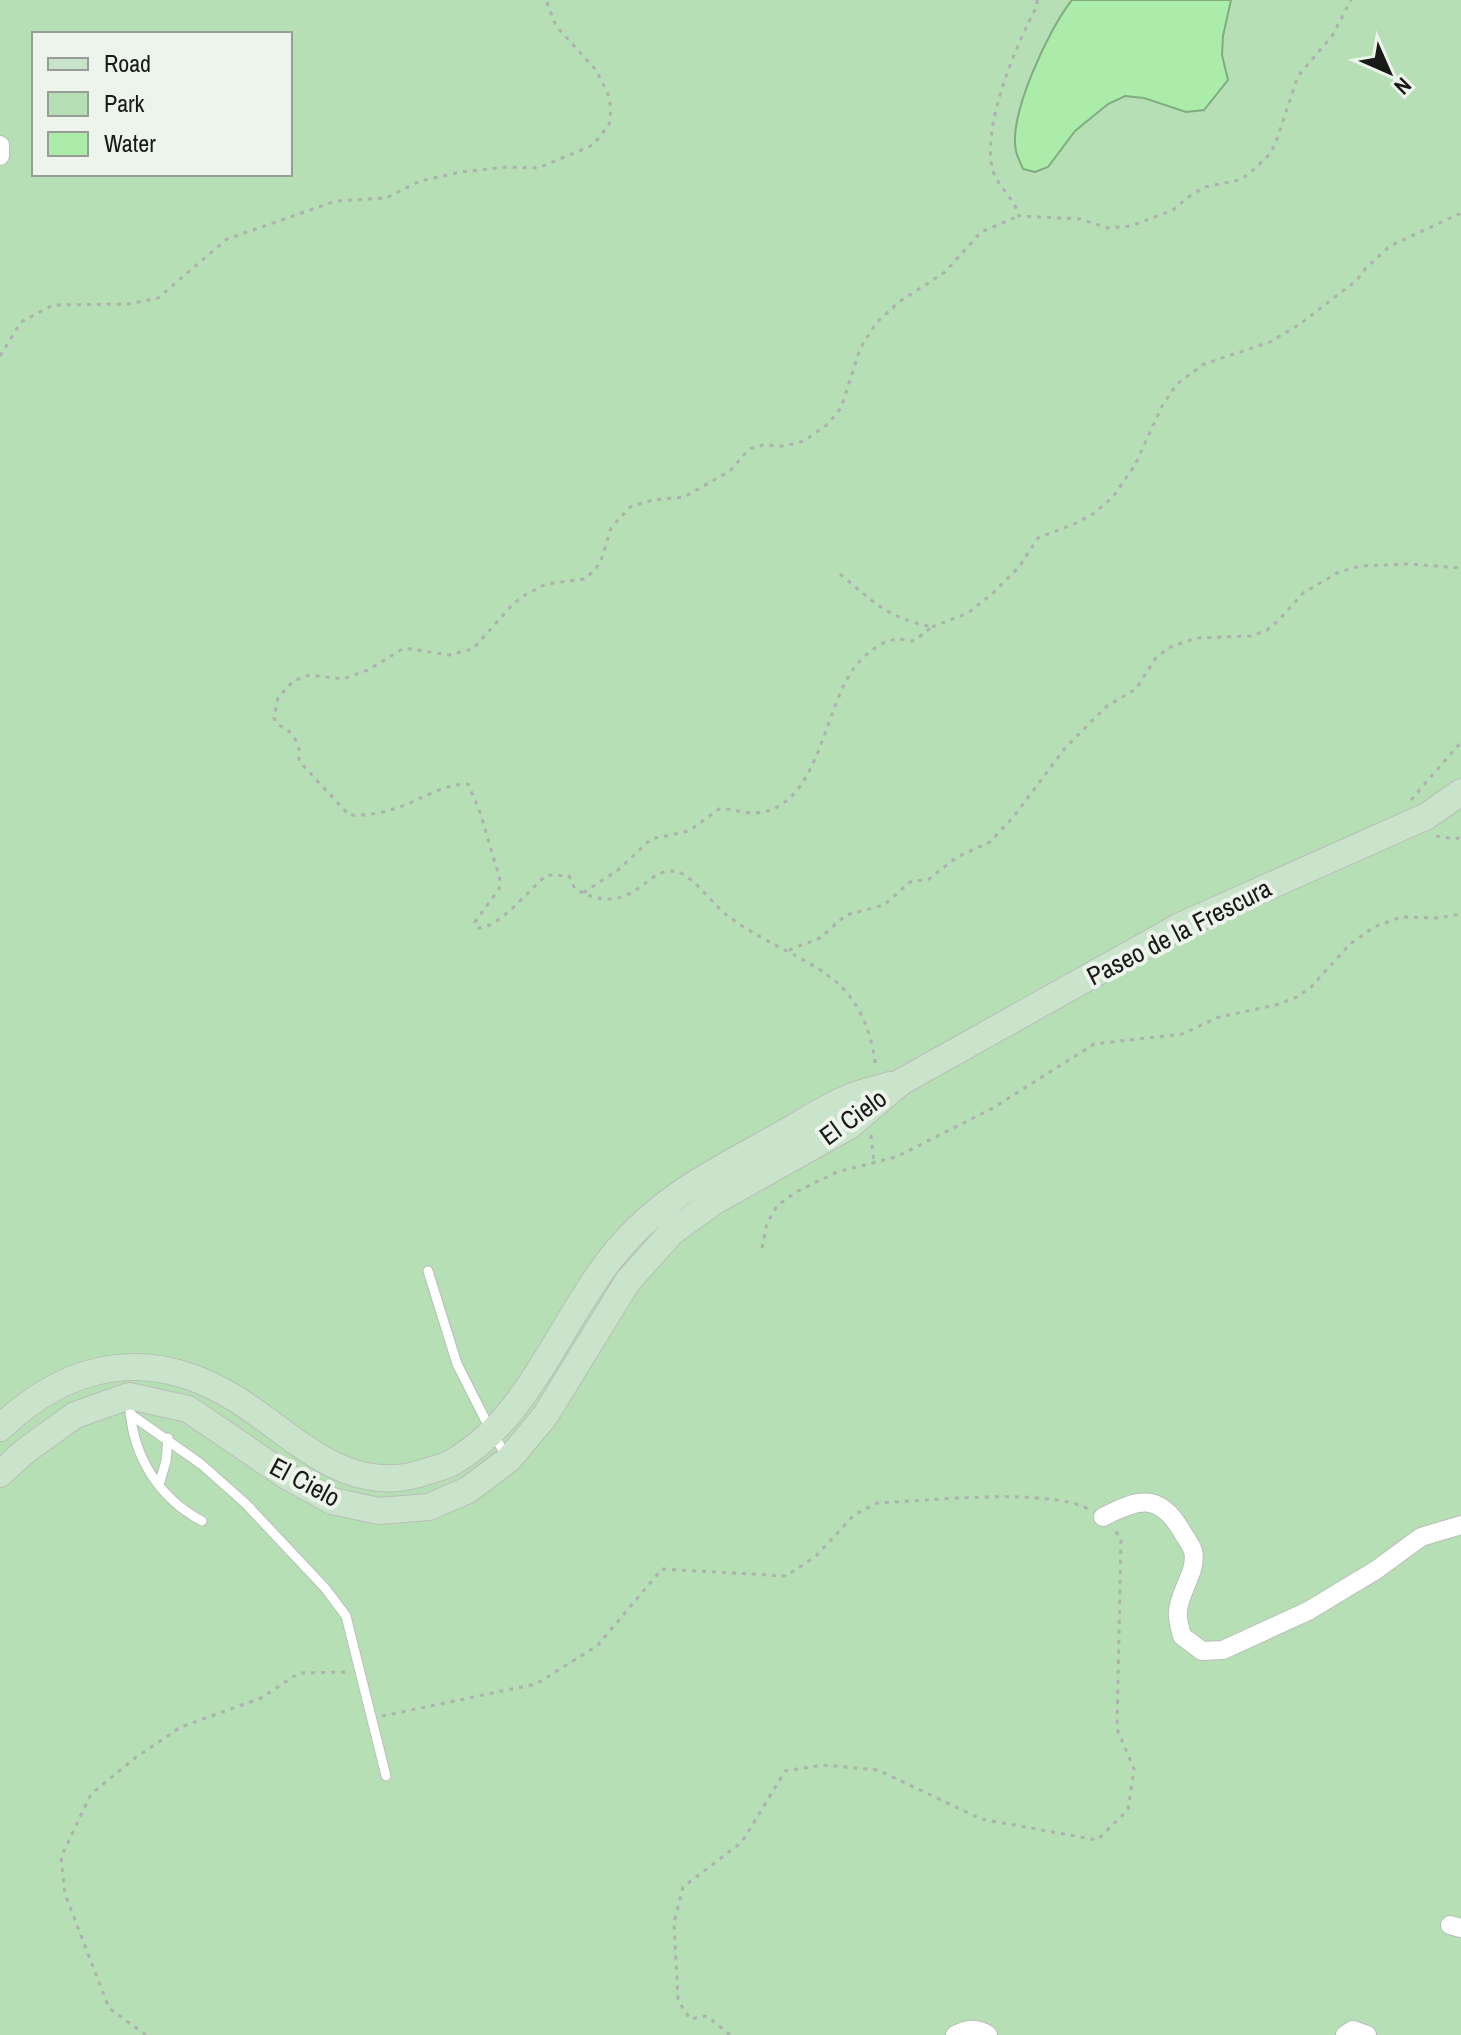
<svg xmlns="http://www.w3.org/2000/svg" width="1461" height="2035" font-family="'Archivo Narrow',sans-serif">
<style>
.green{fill:#b6dfb5;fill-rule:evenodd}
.water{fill:#acecab;stroke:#7fad7f;stroke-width:2}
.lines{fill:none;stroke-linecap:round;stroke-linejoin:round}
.lane-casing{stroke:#b7bfb7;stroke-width:11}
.street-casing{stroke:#b7bfb7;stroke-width:20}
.secondary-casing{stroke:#b7bfb7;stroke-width:28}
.path{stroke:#acb2ac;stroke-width:3;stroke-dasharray:4 6;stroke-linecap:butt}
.lane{stroke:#fff;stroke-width:9}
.street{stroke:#fff;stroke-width:18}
.secondary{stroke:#cae3cb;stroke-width:26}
.labels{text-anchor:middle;stroke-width:8;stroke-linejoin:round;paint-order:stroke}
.street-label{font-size:26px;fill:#171a17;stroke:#ecf4ec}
</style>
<rect width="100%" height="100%" fill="#ecf4ec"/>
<!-- green -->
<path class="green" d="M0,0H1461V2035H0ZM34,34H290V174H34Z"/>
<!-- water -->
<path class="water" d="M1072,0H1231L1223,36L1222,55L1228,80L1204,110L1186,112L1144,98L1125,96L1108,104L1075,131L1048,167L1035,172L1023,169C1021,163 1017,157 1016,151C1008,116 1049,28 1072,0Z"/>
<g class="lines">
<defs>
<path id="lane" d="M428,1271L457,1364L492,1433L508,1458
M130,1410C134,1458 159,1498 202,1521
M130,1414L201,1464L245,1503L325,1588L346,1616L386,1776
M159,1485L166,1461L168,1438"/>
<path id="street" d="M0,145V156
M1103,1517C1137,1499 1159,1492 1181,1530C1184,1536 1191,1544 1193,1551C1198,1570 1179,1592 1178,1611C1177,1619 1180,1628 1182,1636L1202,1651L1223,1650L1308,1611L1376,1570L1421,1537L1461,1525
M1450,1925L1461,1928
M955,2035C967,2029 976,2027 988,2035
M1345,2035L1353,2030L1367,2035"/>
<path id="secondary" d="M0,1428C70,1361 151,1346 236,1399C294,1435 347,1499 425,1472C434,1469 445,1467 453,1462C529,1418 559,1324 611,1258C656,1201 708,1175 770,1141C796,1127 822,1109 850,1097C862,1092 877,1089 890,1085
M0,1474L25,1451L75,1415L129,1396L188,1409L285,1475L332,1501L379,1511L429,1507L468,1490L509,1459L545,1416L628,1281L672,1232L715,1201L849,1126L901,1082L1180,926L1427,816L1461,792"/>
</defs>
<!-- lane casing -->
<use href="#lane" class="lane-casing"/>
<!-- street casing -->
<use href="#street" class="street-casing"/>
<!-- secondary casing -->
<use href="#secondary" class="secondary-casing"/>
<!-- path -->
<path class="path" d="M1037,0V6C1016,45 983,123 992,167C996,186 1014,197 1019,216L1080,219L1108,228L1131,226L1173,210L1191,195L1205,187L1239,180L1249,174L1267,157L1275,145L1298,76L1332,36L1351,0
M0,356L21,322L53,305L128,304L158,298L227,239L336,201L386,198L420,181L461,172L507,167L538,168L593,145L609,125L611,109L608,94L596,70L556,26L546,0
M840,574C875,603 886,617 932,627C926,631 918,639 912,641C910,641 902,639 900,639C884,639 868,652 858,663C823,703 821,808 756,813C743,814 732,808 719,809L689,831L651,839L618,870L583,893C635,917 647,863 678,872C694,877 713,905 728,916C798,968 863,963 876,1068
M932,627L968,613L992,594L1019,567L1038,538L1074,524L1093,514L1113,497L1135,465L1162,406L1177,384L1185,378L1204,364L1270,342L1300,324L1357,280L1365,269L1390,246L1461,213
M1411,800L1461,742
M1436,836L1455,839L1461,837
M583,893L575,889L569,876L547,875C529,889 500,928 478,928L475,922L499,889L501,883L480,812L468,784C448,784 430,794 412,802C393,811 370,816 349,815L299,761V749L295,739L288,730L277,724L274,718L278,698L293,681L310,675L343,679L368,670L404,648L449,655L473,649L513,604L525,595L546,584L584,579L594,571L601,561L611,528L630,507L652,500L684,497L730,471L749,449L763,445L784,446L804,441L828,424L841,408L860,349L876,323L899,302L945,272L981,232L1019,216
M789,950L820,938L846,915L884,905L910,882L929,879L957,857L990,842L1014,816L1065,748L1107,706L1136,689L1155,659L1168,648L1196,638L1251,636L1267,630L1279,620L1303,593L1339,572L1360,566L1410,564L1461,568
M871,1135L874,1163
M762,1248L767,1223L777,1206L796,1192L837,1172L896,1157L993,1108L1094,1044L1182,1034L1219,1017L1276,1005L1297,997L1311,987L1350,944L1374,927L1401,917L1439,918L1461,914
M382,1716L536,1684L597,1646L662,1569L786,1576L816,1556L854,1515L877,1503C926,1501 1048,1487 1088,1509
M146,2035L109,2008L65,1894L61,1857L91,1794L135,1758L181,1727L261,1698L299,1673L348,1672
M730,2035L707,2016L690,2019L678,2000L674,1923L683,1887L742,1842L785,1771L823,1765L878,1770L981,1819L1097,1840L1128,1810L1134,1769L1117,1729L1121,1538L1115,1531"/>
<!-- lane -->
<use href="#lane" class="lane"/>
<!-- street -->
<use href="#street" class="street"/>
<!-- secondary -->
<use href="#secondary" class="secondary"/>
</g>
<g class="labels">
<!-- street labels -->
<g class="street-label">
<text transform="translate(1179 932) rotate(-27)" y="9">Paseo de la Frescura</text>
<text transform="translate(853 1117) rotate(-36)" y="9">El Cielo</text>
<text transform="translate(305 1482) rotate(28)" y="9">El Cielo</text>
</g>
</g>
<!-- legend -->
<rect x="32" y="32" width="260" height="144" fill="#ecf4ec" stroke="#979d97" stroke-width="2"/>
<rect x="48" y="58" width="40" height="12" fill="#cae3cb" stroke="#979d97" stroke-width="2"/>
<text x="104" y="72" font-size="24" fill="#171a17">Road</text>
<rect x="48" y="92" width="40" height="24" fill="#b6dfb5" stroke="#979d97" stroke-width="2"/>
<text x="104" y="112" font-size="24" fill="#171a17">Park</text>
<rect x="48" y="132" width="40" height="24" fill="#acecab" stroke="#979d97" stroke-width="2"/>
<text x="104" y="152" font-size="24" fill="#171a17">Water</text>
<!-- north arrow -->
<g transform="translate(1389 72) rotate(135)" stroke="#ecf4ec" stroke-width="6" paint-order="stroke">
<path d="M0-6L14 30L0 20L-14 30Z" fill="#171a17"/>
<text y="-12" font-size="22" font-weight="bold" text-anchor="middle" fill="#171a17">N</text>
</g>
</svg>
